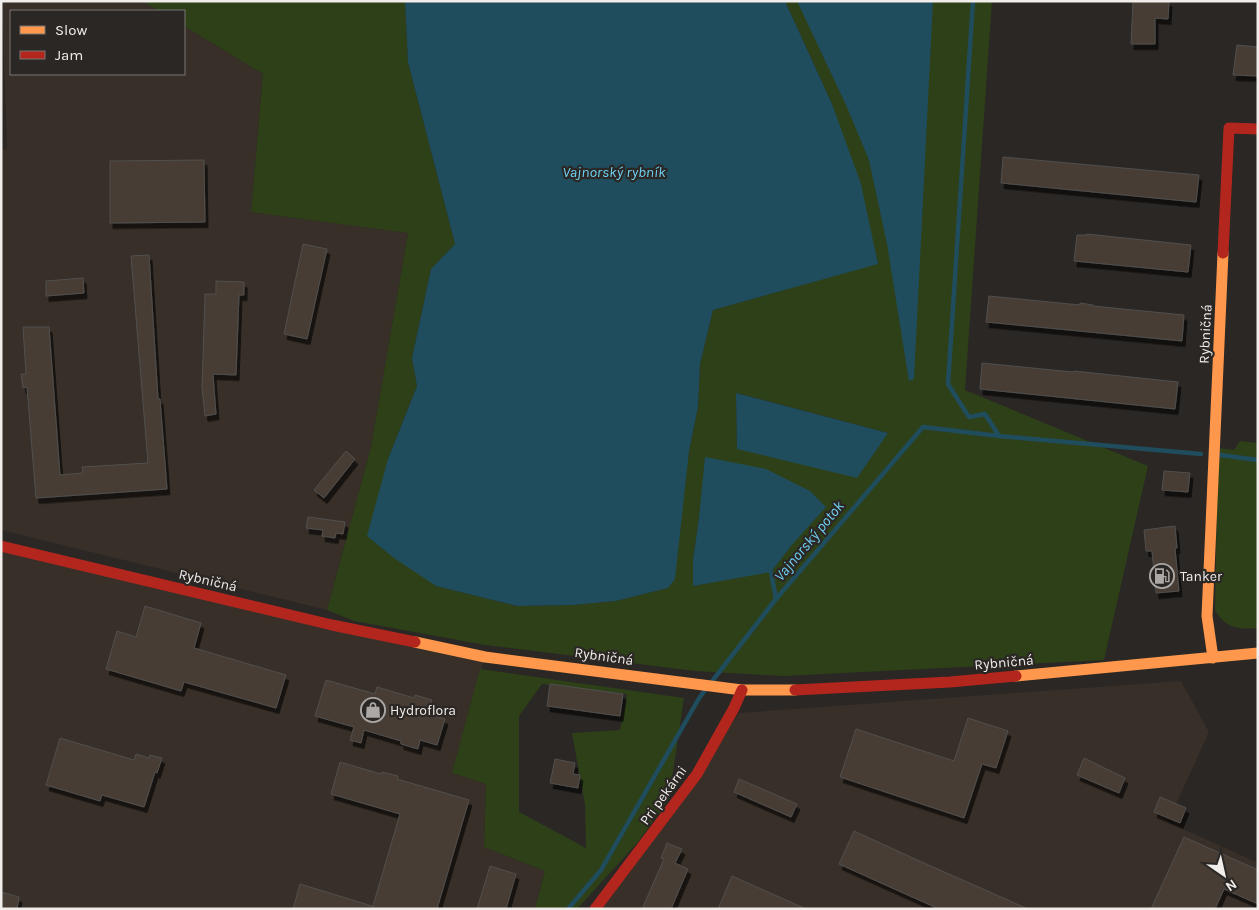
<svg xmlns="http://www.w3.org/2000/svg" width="1259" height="910" font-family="Karla,sans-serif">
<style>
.built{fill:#372f28}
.green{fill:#2d4018;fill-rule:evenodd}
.water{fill:#204d5d}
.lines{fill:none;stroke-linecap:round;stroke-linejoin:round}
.stream{stroke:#204d5d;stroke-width:4.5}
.building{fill:#463d34;stroke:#514f4e;filter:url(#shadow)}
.slow{stroke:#ff974d;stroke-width:11}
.jam{stroke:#b3261e;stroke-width:11}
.labels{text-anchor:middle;stroke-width:4.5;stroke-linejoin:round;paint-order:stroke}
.street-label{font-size:14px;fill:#f0edeb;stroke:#2b2724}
.poi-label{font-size:14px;fill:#f0edeb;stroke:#2b2724;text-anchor:start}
.water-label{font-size:15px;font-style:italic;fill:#6ed0f4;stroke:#2b2724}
</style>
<defs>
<filter id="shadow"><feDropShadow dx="3" dy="5.5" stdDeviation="0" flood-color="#0009"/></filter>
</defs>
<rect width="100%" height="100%" fill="#2a2725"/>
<!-- built -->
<path class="built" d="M2,1H142L159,11H11V74H184V26L263,74L251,212L408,233L371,447L327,610L1,530V150L7,149Z
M1,546L485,657L452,773L486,784L484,847L545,871L535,909H1Z
M1181,681L1209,732L1168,822L1258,863V909H598L739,713Z"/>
<!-- green -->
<path class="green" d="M142,1H405L408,62L455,244L431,269L412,358L417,386L388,459L436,586L517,606L572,605L616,601L668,588L689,451L698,407L700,364L713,310L878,263L832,104L785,1H992L965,390L1148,466L1104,660L784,676L695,671L485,645L354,621L327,610L371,447L408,233L251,212L263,74L184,26V11H159ZM736,393H737L888,433L737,449ZM699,518L791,546L771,571L693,586V560Z
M1240,441L1258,443V628C1238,630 1225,628 1215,610L1218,448L1234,450Z
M480,669L684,698L669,799L638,842L577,909H535L545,871L484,847L486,784L452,773ZM542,684L627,694L620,730L572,733L585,805L586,848L519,812V716Z"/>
<!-- water -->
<path class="water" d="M405,1H785L832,104L861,184L878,264L713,310L700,364L698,407L689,451L675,579L668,588L616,601L573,605L517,606L436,586L394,558L367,536L388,459L417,386L412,358L431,269L455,244L408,62Z
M797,1H933L914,379L909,381L887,244L869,160L846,105Z
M736,393L888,433L857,478L737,449Z
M705,457L766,469L810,491L826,507L791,546L771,572L693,586V560L699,518Z"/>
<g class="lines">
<!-- stream -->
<path class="stream" d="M973,1L948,384L969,417L985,414L999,436
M1220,455L1258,460
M771,572L776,599
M713,680L776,599L923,427L999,436L1201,454
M568,909L601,870L698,700L705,690"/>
</g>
<!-- building -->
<path class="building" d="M1133,1H1169L1168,19L1155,18V44H1131Z
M1237,45L1258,47V76L1233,75Z
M1003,157L1199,175L1196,202L1001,183Z
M204,160L205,222L110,223V161Z
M1087,234L1191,245L1188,272L1074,261L1077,235H1087Z
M303,244L327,249L307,339L284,334Z
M149,255L158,399H160L167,489L36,498L27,387L23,388L21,374H26L23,327H49L60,475L83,473L82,467L148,463L131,256Z
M83,278L84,293L46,296V281Z
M216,281L244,282V295H239L236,375L213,374L216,414L205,416L202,387L205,294H216Z
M989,296L1080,305V303L1093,305V306L1184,315L1182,341L986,322Z
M982,363L1073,372L1074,371L1178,382L1175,409L980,389Z
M346,451L355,459L324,498L314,490Z
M1164,471L1190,473L1188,492L1162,490Z
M308,517L345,522L343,534L336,533L335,538L322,536L323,530L306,528Z
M1175,526L1177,548H1175L1179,591L1156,593L1152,551H1146L1144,530Z
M145,606L201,623L194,648L286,675L276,708L184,682L181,691L106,669L117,631L136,637Z
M326,680L375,694L377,687L414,698L415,695L432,700L428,714L445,719L437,745L420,740L418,749L401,744V741L364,730L361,743L350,740L354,727L315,716Z
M550,684L623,694L620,716L547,706Z
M968,718L1008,731L996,768L982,764L964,818L840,777L856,729L954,761Z
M60,738L134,760L136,754L149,758L150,755L162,758L157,773L155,772L144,807L102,795L100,801L46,785Z
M1084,758L1125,778L1119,793L1077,775Z
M555,759L575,763L573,774L580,775L578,788L550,783Z
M340,762L381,774L382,772L398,776L397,779L469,800L437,909H372L400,814L331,794Z
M739,779L797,804L791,817L734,792Z
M1160,797L1186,808L1180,823L1154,812Z
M854,831L915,859L1028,909H939L901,892L839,864Z
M1184,837L1258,870V904L1224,889L1215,909H1151Z
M667,843L682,849L675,863L688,869L671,909H642L664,859L661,858Z
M490,866L516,874L506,909H477Z
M732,876L806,909H718Z
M300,884L372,906V909H293Z
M1,892L19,897L17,909H1Z"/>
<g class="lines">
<!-- slow -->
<path class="slow" d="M415,642L485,657L742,690H795
M1213,658L1207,616L1223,253
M1016,676L1258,653"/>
<!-- jam -->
<path class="jam" d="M1223,253L1229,128L1258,129
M1,546L332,625L415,642
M795,690L950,682L1016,676
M595,909L697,774L734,708L742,690"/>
</g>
<!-- icons -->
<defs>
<symbol id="fuel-ring" viewBox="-11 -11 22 22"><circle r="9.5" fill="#2b2724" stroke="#aba8a6" stroke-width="1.5"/><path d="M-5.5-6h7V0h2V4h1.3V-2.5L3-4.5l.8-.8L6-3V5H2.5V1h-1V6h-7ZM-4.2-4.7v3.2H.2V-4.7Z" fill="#aba8a6"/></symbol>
<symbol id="shop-ring" viewBox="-11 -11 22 22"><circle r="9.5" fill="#2b2724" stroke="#aba8a6" stroke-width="1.5"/><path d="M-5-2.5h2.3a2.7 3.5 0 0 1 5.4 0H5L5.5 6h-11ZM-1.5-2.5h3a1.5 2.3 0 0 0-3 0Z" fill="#aba8a6"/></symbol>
</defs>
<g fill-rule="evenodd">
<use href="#fuel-ring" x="1148" y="562" width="28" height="28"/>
<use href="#shop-ring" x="359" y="696" width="28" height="28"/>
</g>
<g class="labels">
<!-- street labels -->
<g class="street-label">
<text transform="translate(1205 334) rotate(-87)" y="5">Rybničná</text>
<text transform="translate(208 580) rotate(13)" y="5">Rybničná</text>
<text transform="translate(604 656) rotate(8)" y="5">Rybničná</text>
<text transform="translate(1004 662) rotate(-5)" y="5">Rybničná</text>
<text transform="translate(663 795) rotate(-54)" y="5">Pri pekárni</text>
</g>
<!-- poi labels -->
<g class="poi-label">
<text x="1180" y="581">Tanker</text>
<text x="390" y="715">Hydroflora</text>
</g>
<!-- water labels -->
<g class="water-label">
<text x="614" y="177">Vajnorský rybník</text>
<text transform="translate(809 541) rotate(-50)" y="5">Vajnorský potok</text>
</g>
</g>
<!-- border -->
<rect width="1259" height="910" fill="none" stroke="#f0edeb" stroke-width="5"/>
<!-- legend -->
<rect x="10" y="10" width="175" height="65" fill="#2b2724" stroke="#7a7674"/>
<rect x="20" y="26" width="25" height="8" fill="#ff974d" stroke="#7a7674"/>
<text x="55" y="35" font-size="15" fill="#f0edeb">Slow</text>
<rect x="20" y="51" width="25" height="8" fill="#b3261e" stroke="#7a7674"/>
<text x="55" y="60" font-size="15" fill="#f0edeb">Jam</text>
<!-- north arrow -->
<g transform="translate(1224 875) rotate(146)" stroke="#2b2724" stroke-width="4" paint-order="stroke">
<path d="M0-4L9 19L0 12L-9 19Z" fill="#f0edeb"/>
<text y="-8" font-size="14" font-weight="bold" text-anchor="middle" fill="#f0edeb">N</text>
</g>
</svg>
